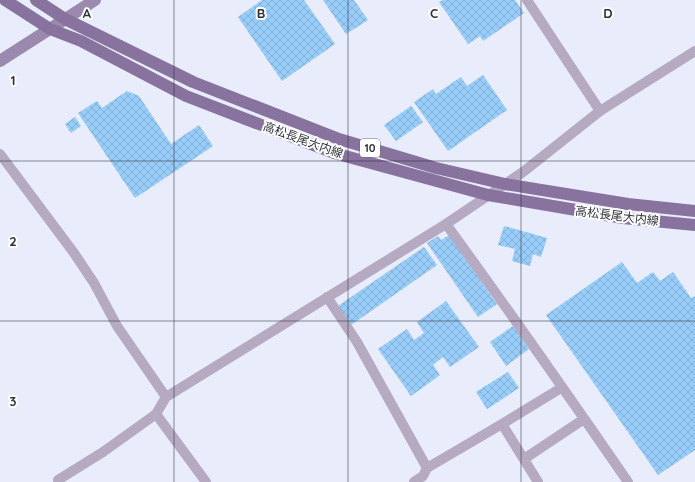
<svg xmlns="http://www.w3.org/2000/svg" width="695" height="482" font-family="Quicksand,'Noto Sans JP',sans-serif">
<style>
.building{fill:url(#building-cross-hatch)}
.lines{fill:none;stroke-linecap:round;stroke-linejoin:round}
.minor{stroke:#b6aac3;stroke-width:10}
.secondary{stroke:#9b8aae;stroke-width:12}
.primary{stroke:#88739f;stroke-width:12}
.grid{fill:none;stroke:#2f323b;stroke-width:1;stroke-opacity:0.55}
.labels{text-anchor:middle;stroke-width:4;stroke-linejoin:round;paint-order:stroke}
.shield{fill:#fff;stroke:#6d7076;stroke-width:1}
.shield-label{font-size:11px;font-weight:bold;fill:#2f323b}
.street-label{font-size:12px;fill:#2f323b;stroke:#fff}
.grid-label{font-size:13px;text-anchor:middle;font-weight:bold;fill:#2f323b;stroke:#fff;stroke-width:4;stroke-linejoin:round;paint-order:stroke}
</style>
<defs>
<pattern id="building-cross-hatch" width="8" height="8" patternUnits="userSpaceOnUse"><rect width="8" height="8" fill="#97cdf8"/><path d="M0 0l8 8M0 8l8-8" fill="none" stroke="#82b0d6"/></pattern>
</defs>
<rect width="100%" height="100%" fill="#e8ecfb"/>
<!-- building -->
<path class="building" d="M262,0H304L335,44L282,81L238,17Z
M323,0H354L368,20L346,34Z
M443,0H515L524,13L483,41L480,36L468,44L439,2Z
M483,75L507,110L448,151L414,102L433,89L436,94L461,77L467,86Z
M127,91L139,96L171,144L199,125L213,146L135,198L78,113L97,101L102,108Z
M411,106L423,122L396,141L384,125Z
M75,117L81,126L71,133L65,124Z
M504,226L547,238L541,257L533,254L530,266L512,261L515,249L498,245Z
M449,235L497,304L478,317L427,243L438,236L441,240Z
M424,247L437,265L351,325L338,306Z
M622,262L637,283L653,272L660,281L673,272L691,298L695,296V450L658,475L546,315Z
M446,301L479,347L450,367L443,357L433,365L440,375L411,396L378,349L407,329L414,340L424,333L417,322Z
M513,326L529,349L506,366L490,342Z
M508,372L519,388L487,409L476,392Z"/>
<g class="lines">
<!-- minor -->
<path class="minor" d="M527,0L600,111
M0,154L74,253L94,283L117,326L166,397L446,224L523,172L600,111L695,51
M446,224C508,309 568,395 628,482
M327,297L357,342L427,468L502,424
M166,397L156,414L206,482
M524,459L584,419
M58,480L103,452L156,414
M414,482L423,476L427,468
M538,482L502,424L561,388"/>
<!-- secondary -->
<path class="secondary" d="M0,61L95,0"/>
<!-- primary -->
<path class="primary" d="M5,0L50,29L81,41L186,96L334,153L488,195L623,218L695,225
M36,0L65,19L193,82L339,139L436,168L505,184L628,204L695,211"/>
</g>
<!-- grid -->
<path class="grid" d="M174,0V482M348,0V482M521,0V482M0,161H695M0,321H695"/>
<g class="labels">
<!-- shield labels -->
<rect class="shield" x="360" y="139" width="20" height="18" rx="3"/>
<g class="shield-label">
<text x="370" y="152">10</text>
</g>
<!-- street labels -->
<g class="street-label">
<text transform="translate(303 140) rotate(20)" y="4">高松長尾大内線</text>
<text transform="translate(617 216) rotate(7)" y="4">高松長尾大内線</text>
</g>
</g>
<g class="grid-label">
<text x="87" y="18">A</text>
<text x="261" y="18">B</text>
<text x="434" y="18">C</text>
<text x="608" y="18">D</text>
<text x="13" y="85">1</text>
<text x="13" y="246">2</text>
<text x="13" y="406">3</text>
</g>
</svg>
